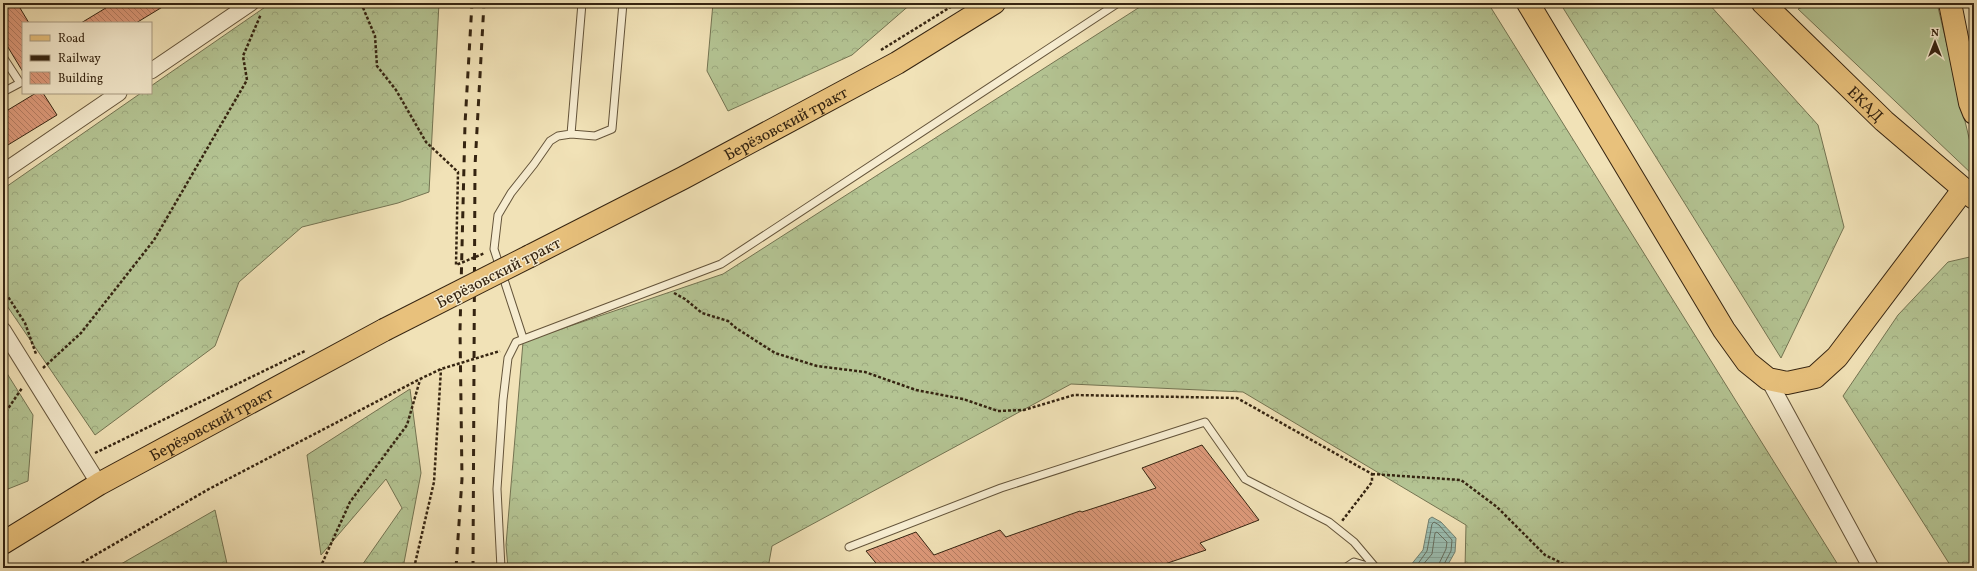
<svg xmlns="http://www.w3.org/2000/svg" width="1977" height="571" font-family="Vollkorn,serif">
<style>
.grass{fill:#b4c493;stroke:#747452}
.forest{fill:url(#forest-crowns);stroke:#747452}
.water{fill:url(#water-rules);stroke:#728070}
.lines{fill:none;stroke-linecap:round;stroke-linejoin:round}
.shore{stroke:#687060;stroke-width:1}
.building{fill:url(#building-back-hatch);stroke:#352411}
.service-casing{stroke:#64543a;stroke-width:9}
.minor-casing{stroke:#64543a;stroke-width:17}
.primary-casing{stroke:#352411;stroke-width:24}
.trunk-casing{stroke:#352411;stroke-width:24}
.path{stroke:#352411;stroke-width:2.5;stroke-dasharray:3 2;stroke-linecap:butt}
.service{stroke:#f6ecd0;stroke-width:7}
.minor{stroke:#f6ecd0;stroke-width:15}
.primary{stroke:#e8c17c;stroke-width:22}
.trunk{stroke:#e8c17c;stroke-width:22}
.rail{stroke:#352411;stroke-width:3;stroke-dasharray:7 7;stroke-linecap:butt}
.primary-bridge-casing{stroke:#352411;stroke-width:24;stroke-linecap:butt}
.primary-bridge{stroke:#e8c17c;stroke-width:22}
.labels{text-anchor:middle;stroke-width:3;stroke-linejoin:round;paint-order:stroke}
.street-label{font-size:16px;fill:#352411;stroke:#f6ecd0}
</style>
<defs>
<pattern id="forest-crowns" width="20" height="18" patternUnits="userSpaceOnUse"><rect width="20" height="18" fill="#b4c493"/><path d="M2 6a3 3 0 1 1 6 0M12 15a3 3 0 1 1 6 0" fill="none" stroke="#9ba87e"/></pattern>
<pattern id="water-rules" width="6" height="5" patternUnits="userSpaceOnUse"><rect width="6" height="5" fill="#9bbdb0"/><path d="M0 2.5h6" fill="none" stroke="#86a296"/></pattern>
<pattern id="building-back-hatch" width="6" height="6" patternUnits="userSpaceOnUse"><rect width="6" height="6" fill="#de9a7b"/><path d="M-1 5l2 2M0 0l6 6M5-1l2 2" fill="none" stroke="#b57d63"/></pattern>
</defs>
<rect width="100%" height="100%" fill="#f1e2b7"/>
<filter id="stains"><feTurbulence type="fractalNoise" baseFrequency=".005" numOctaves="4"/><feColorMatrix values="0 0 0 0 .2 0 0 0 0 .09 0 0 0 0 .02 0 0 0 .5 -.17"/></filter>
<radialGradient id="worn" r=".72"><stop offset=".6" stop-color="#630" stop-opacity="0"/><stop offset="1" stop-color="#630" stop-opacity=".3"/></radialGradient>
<!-- grass -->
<path class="grass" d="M1813,3H1937L1974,159V176L1798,9Z"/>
<!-- forest -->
<path class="forest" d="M271,3H439L429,192L398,203L302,227L239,282L215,346L95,435L3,300V189L141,93H151V86Z
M713,3H912L852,55L728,111L707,71Z
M1146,3H1488L1840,568H1465L1466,525L1243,392L1071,384L772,546L768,568H508L506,545L523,342L723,274Z
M1560,3H1708L1818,125L1844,227L1781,358Z
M1974,256V568H1952L1843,396L1898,315L1948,262Z
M3,367L33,415L28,481L3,491Z
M410,389L421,473L403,568H360L402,508L386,479L321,555L307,455Z
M215,510L228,568H114Z"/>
<!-- water -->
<path class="water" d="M1432,517L1441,522L1456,538L1455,552L1446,568H1413L1410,566L1423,550L1429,519Z"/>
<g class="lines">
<!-- shore -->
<path class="shore" d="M1415,568L1427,551L1432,524L1434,522L1439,525L1452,540L1451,551L1442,568
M1420,568L1432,554L1435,533L1437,532L1447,542L1446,549L1437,568"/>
</g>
<!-- building -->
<path class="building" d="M3,3H17L29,23H23V72L3,39Z
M114,3H169L136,23H81Z
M36,93H43L57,115L3,148V113Z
M1202,445L1259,520L1200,543L1206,550L1153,568H880L866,551L916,532L934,555L1000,530L1006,537L1080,511L1082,512L1156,488L1142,468Z"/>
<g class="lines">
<defs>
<path id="service" d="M582,3L571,134L595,136L612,129L623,3
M3,57L20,83L3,92
M523,338L494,249L498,215L511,193L534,164L550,141L558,136L571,134
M849,547L1001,488L1205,422L1245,479L1329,522L1354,542L1376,568
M501,568L497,489L503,400L508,358L516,342L721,264L1118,3
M1345,568L1354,562L1374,568"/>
<path id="minor" d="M151,71L251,3
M3,172L119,93
M3,330L99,484
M1768,379L1871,568"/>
<g id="primary">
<path d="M1528,3L1724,330L1747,362L1768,379L1787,383L1815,377L1837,357L1963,190"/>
<path d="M1950,3L1970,103L1974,113"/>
<path id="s1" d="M530,256L683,178L897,63L994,3"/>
<path id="s2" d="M3,543L99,484L384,330"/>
</g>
<g id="trunk">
<path id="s3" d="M1763,3L1884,121L1974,198"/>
</g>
</defs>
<!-- service casing -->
<use href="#service" class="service-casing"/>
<!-- minor casing -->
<use href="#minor" class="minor-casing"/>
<!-- primary casing -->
<use href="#primary" class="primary-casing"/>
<!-- trunk casing -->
<use href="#trunk" class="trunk-casing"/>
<!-- path -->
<path class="path" d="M361,3L375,36L377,66L396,90L426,142L458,172L456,265L485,253
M881,50L957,3
M3,289L25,323L36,354
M674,293L685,299L702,313L728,321L736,328L775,353L817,366L865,372L916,390L963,399L998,411L1024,410L1074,395L1237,398L1372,474V482L1342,521
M43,368L81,333L154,240L247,80L243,56L261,14
M3,416L22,388
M95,453L305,351
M1372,474L1461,480L1497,507L1545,555L1572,568
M73,568L209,489L420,379L441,369L500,351
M320,568L350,502L407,425L420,380
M414,568L434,482L441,369"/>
<!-- service -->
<use href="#service" class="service"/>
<!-- minor -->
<use href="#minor" class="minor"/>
<!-- primary -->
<use href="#primary" class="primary"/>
<!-- trunk -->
<use href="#trunk" class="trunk"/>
<!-- rail -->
<path class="rail" d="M456,568L462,479L460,330L465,124L472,3
M473,568L475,166L484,3"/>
<defs>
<path id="primary-bridge" d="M384,330L530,256"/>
</defs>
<!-- primary-bridge casing -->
<use href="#primary-bridge" class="primary-bridge-casing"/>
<!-- primary-bridge -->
<use href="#primary-bridge" class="primary-bridge"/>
</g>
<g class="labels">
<!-- street labels -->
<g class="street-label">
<text dy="6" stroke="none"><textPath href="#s3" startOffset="144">ЕКАД</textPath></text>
<text dy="6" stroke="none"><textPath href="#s1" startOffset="288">Берёзовский тракт</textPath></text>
<text transform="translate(498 272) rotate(-27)" y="6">Берёзовский тракт</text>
<text dy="6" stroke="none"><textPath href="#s2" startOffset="240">Берёзовский тракт</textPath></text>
</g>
</g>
<!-- margin -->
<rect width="1977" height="571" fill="none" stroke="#f1e2b7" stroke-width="16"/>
<rect x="4" y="4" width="1969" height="563" fill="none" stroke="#352411" stroke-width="2"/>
<rect x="8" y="8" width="1961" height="555" fill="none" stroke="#352411"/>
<!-- legend -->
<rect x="22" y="22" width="130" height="72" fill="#f6ecd0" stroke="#a99c84"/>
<rect x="30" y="35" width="20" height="6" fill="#e8c17c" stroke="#a99c84"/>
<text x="58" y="42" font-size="12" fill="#352411">Road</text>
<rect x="30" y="55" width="20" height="6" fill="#352411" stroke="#a99c84"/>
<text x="58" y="62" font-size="12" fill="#352411">Railway</text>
<rect x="30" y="72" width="20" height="12" fill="url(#building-back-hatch)" stroke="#a99c84"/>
<text x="58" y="82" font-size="12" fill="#352411">Building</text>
<!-- north arrow -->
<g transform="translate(1935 42)" stroke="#f6ecd0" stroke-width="3" paint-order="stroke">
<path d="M0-3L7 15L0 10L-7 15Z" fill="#352411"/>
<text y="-6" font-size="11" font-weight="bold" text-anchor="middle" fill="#352411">N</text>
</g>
<rect width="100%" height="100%" filter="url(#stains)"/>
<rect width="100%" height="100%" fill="url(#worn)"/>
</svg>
